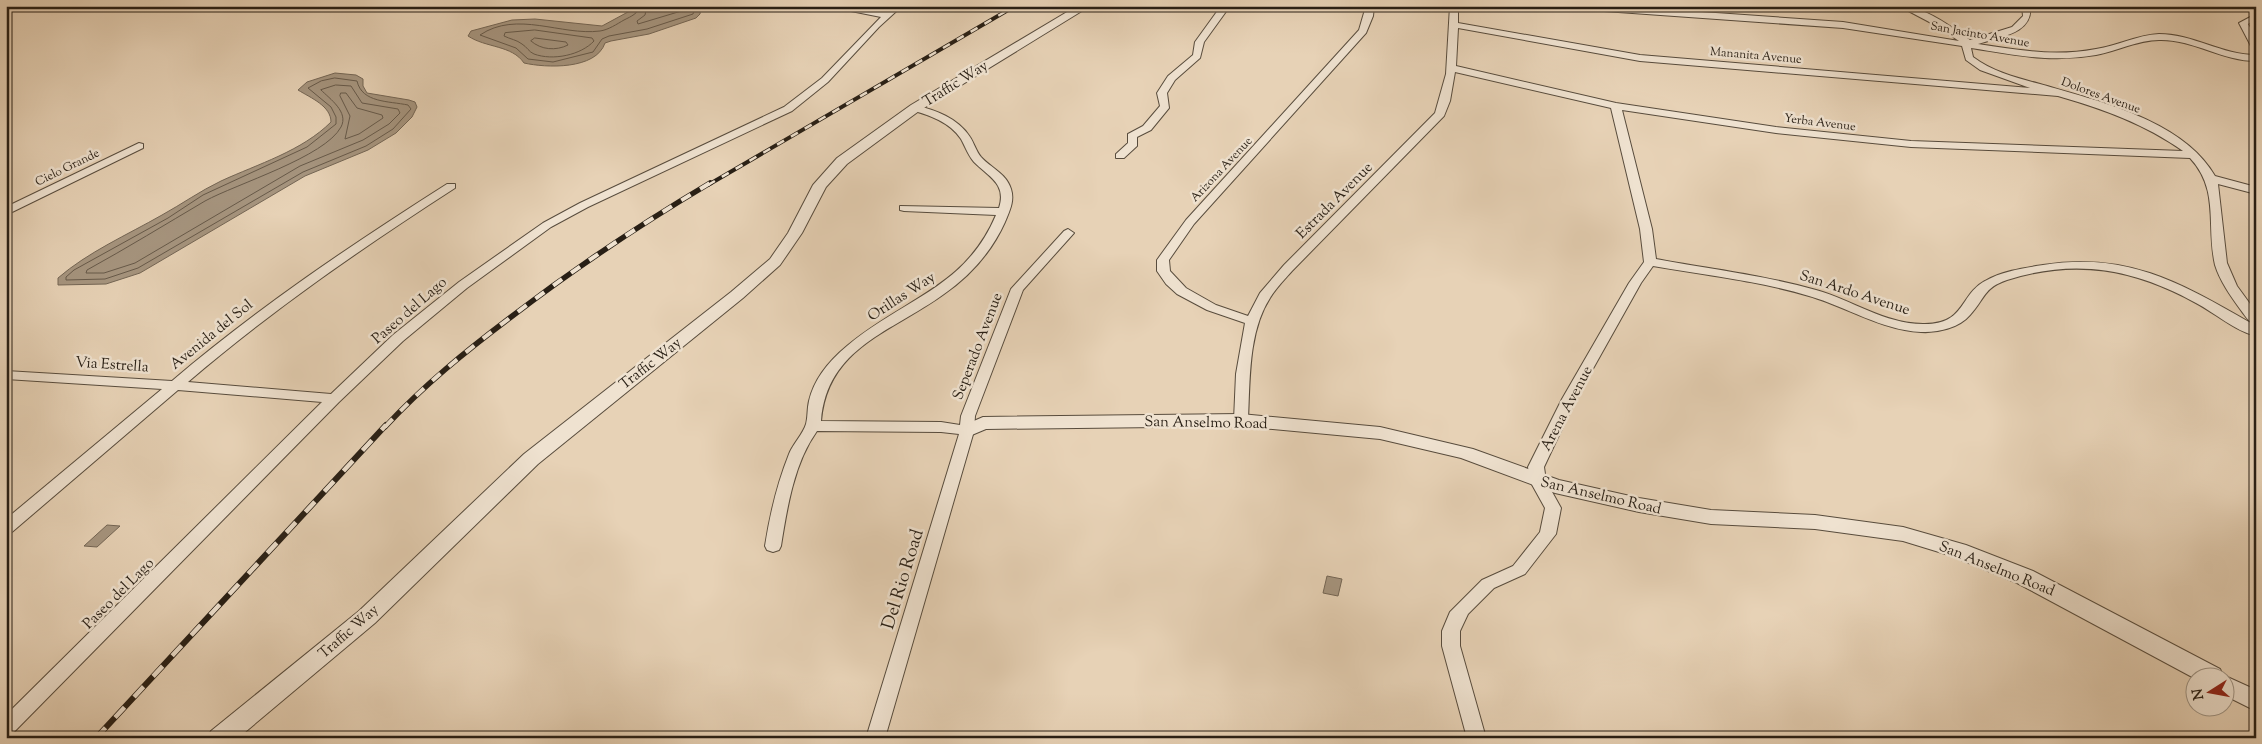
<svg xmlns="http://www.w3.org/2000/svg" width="2262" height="744" font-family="'Sorts Mill Goudy',serif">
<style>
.water{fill:#a6957f;stroke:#746655}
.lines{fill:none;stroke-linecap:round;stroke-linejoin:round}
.shore{stroke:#675a4a;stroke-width:1}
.minor-casing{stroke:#584c3d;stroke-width:2}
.tertiary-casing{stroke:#584c3d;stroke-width:2}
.minor{fill:#efe2d0;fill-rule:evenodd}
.tertiary{fill:#efe2d0;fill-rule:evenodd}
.rail-far2-casing{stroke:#281f15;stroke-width:4}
.rail-far1-casing{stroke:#281f15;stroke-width:5.5}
.rail-casing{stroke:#281f15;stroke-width:6}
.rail-far2{stroke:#efe2d0;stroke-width:2.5;stroke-dasharray:8;stroke-linecap:butt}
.rail-far1{stroke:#efe2d0;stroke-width:4;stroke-dasharray:11;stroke-linecap:butt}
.rail{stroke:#efe2d0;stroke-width:4.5;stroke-dasharray:14;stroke-linecap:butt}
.labels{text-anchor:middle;stroke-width:5;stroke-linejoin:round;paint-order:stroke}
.far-street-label{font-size:12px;fill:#281f15;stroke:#efe2d0}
.street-label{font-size:15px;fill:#281f15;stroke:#efe2d0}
.near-street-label{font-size:18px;fill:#281f15;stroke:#efe2d0}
</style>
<rect width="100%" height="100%" fill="#e7d2b6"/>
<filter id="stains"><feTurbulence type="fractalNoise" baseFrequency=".004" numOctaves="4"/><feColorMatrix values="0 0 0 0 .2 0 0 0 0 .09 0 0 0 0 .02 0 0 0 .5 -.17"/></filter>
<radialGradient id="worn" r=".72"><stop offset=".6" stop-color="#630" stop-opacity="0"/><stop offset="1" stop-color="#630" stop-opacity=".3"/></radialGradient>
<!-- water -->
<path class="water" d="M639,6H701L700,14L696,18L649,34L611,41L605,43C596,70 546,68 524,63C512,45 486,48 468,36L471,31L512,20L535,19L602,26Z
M335,73L356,75L363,79V86L367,93L409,100L415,102L417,107L412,117L396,133L368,150L305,176L140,273L106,284L58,285V278C88,252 127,235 162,215C182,204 200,191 221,181C258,164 302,151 331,122C331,106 311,98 298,90L307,82Z
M107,525L120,526L97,547L84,546Z
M1327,576L1342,579L1338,596L1323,593Z"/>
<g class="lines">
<!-- shore -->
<path class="shore" d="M641,6C637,14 632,16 624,20C617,24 608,30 600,31C561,36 517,10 480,35L516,48L528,59L553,62L593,52L602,39L609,36L647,29L693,14L696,6
M647,6L645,15L637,21L638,24L688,9L690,6
M535,30L592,38L594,41C581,55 553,61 534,54C529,52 527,47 522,44C517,40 510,39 504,36L505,33Z
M535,38L566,42L568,45C556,51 541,50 531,41Z
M335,78L357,81C362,103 389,101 408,105L411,109L393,129L366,146L303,172L138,268L105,279L66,280V277L74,270L168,218L203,195L307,147L336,124V117L331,107L308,88L321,81Z
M336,85L351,86L362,103L398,109L400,113L389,124L363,140L300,166L135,263L104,273H86L87,270C127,248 166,224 205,201C236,184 325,157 341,127C349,112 330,99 321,90Z
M341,93H346L357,108L382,115L383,118L359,134L345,139L350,116L340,96Z"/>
<defs>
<path id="minor" d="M826,6H848L886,12L893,6H902L879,27L828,82L792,111L588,207L551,227L467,288L403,341L339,402L13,733L6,735V715L322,402L178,390L12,532L6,534V519L162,389L6,379V371L172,381C259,307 351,245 447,184H455V188C362,248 272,310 188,382L331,394L393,335L459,282L543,223L580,203L784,107L822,78L881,17Z
M1221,6H1230L1204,42L1200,58L1175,80L1167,93L1169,108L1151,130L1137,137V146L1124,158H1116V154L1128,143V134L1143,126L1160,106L1157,93L1168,76L1193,55L1195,42Z
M1366,6H1374L1373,16L1366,33L1194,224L1169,260L1170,271L1186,288L1216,305L1248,316L1260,293L1284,265L1435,113L1446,74L1450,6H1458V23L1640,55L2030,88L1980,70L1966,60L1962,46L1843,28L1576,9L1572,6H1616L1843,22L1959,41L1935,25L1899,6C1924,6 1950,26 1970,40L2012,27L2023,16L2022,6H2030C2034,34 1998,37 1978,44C2020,50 2053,57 2096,49C2117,46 2137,35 2159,34C2193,34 2222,55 2256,55V61C2222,61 2193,39 2159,40C2138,40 2117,51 2096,55C2050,63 2016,55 1971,48L1973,57C1993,72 2017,78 2040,84C2098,101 2183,120 2215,176L2256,187V194L2218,184L2227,263L2237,286L2256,312V325C2249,323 2244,314 2240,309C2230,295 2220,281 2215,265C2206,226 2220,190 2190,158L1911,147L1776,133L1622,110L1652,229L1656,259C1709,269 1763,275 1816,290C1852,300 1885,324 1923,324C1966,325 1959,295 1985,281C2002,271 2024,268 2043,265C2130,251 2184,285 2256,326V336C2235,331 2215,313 2196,303C2134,269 2076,258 2007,280C1983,288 1985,299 1970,315C1959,328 1937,333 1921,332C1881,330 1847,307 1809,296C1759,281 1705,275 1653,266L1641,283L1576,399L1544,467L1546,481L1561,508L1556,534L1525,574L1494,588L1468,614L1460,631V646L1486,738H1467L1442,646V631L1450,612L1482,580L1513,566L1540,532L1545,508L1530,481L1528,467L1562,399L1629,283L1644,262L1640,229L1611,108L1455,72L1450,101L1444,116L1292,271C1285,279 1276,288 1270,298C1248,332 1250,381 1248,420L1246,423H1236L1234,420L1236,374L1245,323L1207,310L1177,294L1166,284L1157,271V260L1186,220L1359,30ZM1458,28L1640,61L2058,96C2103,109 2145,124 2183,151L1911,141L1776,127L1616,103L1456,66Z
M2256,14V20L2248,24L2256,38V49L2251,46L2239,23Z
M915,105C935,110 958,118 970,137C974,143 976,151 981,157C991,168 1006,173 1011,189C1015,201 1009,212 1005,222C992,251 970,276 944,294C892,332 827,347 821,421L941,422L960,425L961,416L1011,289L1064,231L1068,229L1074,233L1023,290L975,416L974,431L885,738H866L959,434L941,432L817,431C794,463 787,508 781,546L779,550L773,552L767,550L765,546C770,514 777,484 789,454C793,444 803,434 806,424C808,417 807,409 809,401C814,379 830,360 847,346C902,299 965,289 996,215L904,211L900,210V206L999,208C1007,184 989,177 974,162C968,155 965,146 961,139C950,122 929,115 911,110L910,108Z
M139,143L143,144V148L6,215V207Z"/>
<path id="tertiary" d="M1077,6H1090L919,111L847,164L826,187L802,233L780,265L743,298L538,464L375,623L238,738H208L211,731L359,611L524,454L731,292L770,259L788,233L813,185L837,158L911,105Z
M1241,414L1380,427L1473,449L1559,480L1639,498L1711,510L1815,515L1903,527L1966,545L2033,571L2220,669L2223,675L2256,690V711L2224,695V676L2194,678L2017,583L1952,556L1903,541L1815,529L1711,524L1639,512L1555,493L1461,458L1380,439L1241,426L986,429L967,437L960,435L958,431L960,427L983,417Z"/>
</defs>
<!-- minor casing -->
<use href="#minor" class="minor-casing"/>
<!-- tertiary casing -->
<use href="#tertiary" class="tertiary-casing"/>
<!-- minor -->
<use href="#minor" class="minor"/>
<!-- tertiary -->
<use href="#tertiary" class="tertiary"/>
<defs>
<path id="rail-far2" d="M708,185L1015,6"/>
<path id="rail-far1" d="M385,427C424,385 466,351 511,317C575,268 641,224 710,183"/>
<path id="rail" d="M96,738L386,425"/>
</defs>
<!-- rail-far2 casing -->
<use href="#rail-far2" class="rail-far2-casing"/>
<!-- rail-far1 casing -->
<use href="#rail-far1" class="rail-far1-casing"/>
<!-- rail casing -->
<use href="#rail" class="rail-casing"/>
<!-- rail-far2 -->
<use href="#rail-far2" class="rail-far2"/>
<!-- rail-far1 -->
<use href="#rail-far1" class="rail-far1"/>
<!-- rail -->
<use href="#rail" class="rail"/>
</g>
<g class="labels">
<!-- far-street labels -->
<g class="far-street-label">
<text transform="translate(1980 34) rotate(10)" y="4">San Jacinto Avenue</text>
<text transform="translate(1756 55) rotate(5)" y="4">Mananita Avenue</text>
<text transform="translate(2101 95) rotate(20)" y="4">Dolores Avenue</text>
<text transform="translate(1820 122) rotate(7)" y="4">Yerba Avenue</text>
<text transform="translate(67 167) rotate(-26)" y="4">Cielo Grande</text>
<text transform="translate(1221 169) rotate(-47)" y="4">Arizona Avenue</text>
</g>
<!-- street labels -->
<g class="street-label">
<text transform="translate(955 83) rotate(-32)" y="5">Traffic Way</text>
<text transform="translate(1334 200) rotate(-45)" y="5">Estrada Avenue</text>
<text transform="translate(1855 292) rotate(18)" y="5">San Ardo Avenue</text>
<text transform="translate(901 296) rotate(-33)" y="5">Orillas Way</text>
<text transform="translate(409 310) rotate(-41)" y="5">Paseo del Lago</text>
<text transform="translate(211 334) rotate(-39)" y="5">Avenida del Sol</text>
<text transform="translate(977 346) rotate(-69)" y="5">Seperado Avenue</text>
<text transform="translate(650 363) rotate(-38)" y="5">Traffic Way</text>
<text transform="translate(112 364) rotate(4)" y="5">Via Estrella</text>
<text transform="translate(1566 408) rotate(-62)" y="5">Arena Avenue</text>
<text transform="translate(1206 422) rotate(1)" y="5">San Anselmo Road</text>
<text transform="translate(1601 495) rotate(13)" y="5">San Anselmo Road</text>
<text transform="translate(1997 568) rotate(22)" y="5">San Anselmo Road</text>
<text transform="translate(118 593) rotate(-45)" y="5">Paseo del Lago</text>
<text transform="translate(348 631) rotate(-41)" y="5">Traffic Way</text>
</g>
<!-- near-street labels -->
<g class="near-street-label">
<text transform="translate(902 579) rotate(-73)" y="6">Del Rio Road</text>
</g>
</g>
<!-- margin -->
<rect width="2262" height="744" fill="none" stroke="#e7d2b6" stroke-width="25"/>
<rect x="8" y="8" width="2247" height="729" fill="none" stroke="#281f15" stroke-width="2.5"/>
<rect x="12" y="12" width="2237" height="719" fill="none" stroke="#281f15"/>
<!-- north arrow -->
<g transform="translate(2210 692) rotate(259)"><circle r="24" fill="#efe2d0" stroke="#9f9485"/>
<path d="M0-4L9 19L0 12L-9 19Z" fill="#8f2418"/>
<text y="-8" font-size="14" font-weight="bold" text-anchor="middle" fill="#281f15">N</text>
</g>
<rect width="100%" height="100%" filter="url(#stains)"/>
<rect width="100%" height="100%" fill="url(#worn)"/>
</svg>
